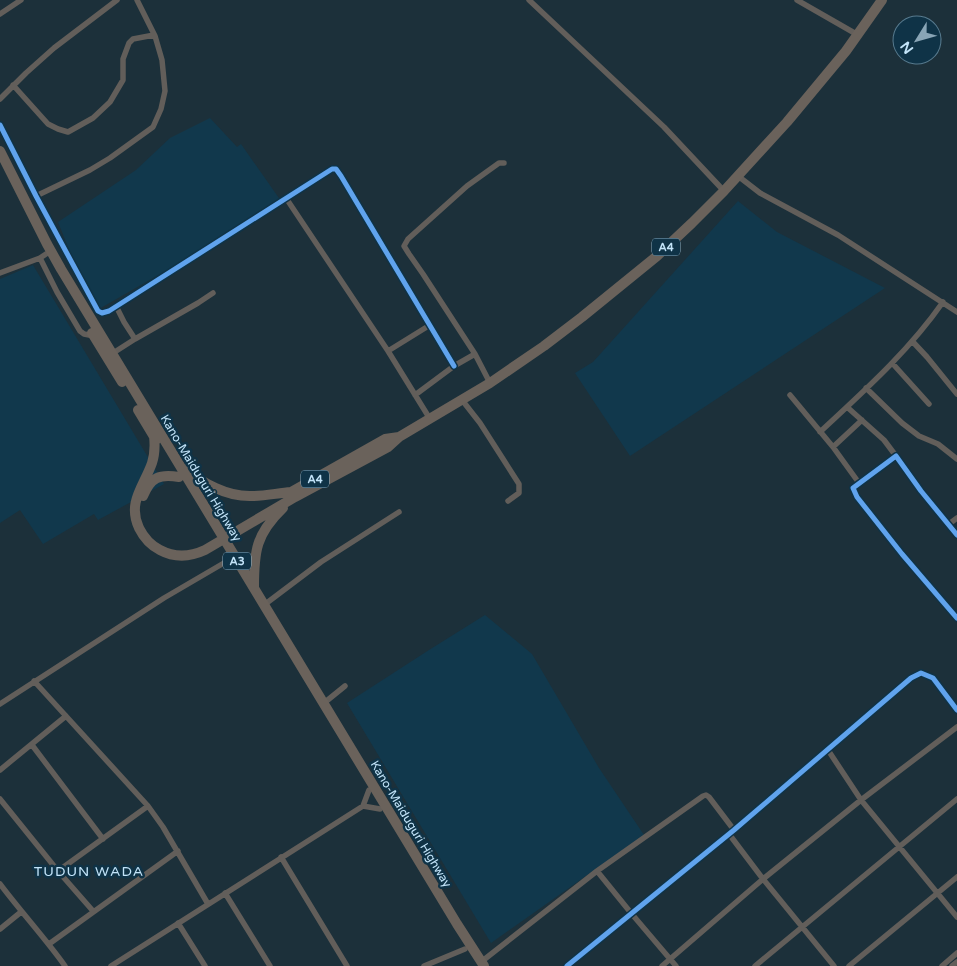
<svg xmlns="http://www.w3.org/2000/svg" width="957" height="966" font-family="'Varela Round',sans-serif">
<style>
.built{fill:#11384c}
.lines{fill:none;stroke-linecap:round;stroke-linejoin:round}
.street{stroke:#625e5a;stroke-width:5.5}
.highway{stroke:#6a625b;stroke-width:10}
.cycleway-casing{stroke:#0f3347;stroke-width:8}
.cycleway{stroke:#60a3ed;stroke-width:5}
.labels{text-anchor:middle;stroke-width:5;stroke-linejoin:round;paint-order:stroke}
.shield{fill:#0f3347;stroke:#8dafc4;stroke-width:1}
.shield-label{font-size:11px;font-weight:bold;fill:#c3e4f9}
.street-label{font-size:12px;fill:#c3e4f9;stroke:#0f3347}
.neighbourhood-label{font-size:14px;letter-spacing:1px;fill:#c3e4f9;stroke:#0f3347}
</style>
<rect width="100%" height="100%" fill="#1c303a"/>
<!-- built -->
<path class="built" d="M210,118L237,147L241,144L281,201L188,258L99,309L76,267L58,222L136,170L170,138Z
M738,201L777,232L885,288L630,456L575,373L593,362Z
M33,265L164,484L98,520L94,514L43,544L20,510L0,523V279Z
M485,615L532,654L599,768L644,835L491,943L347,703L429,650Z"/>
<g class="lines">
<!-- street -->
<path class="street" d="M529,0L664,127L724,191
M797,0L858,35
M0,14L21,0
M13,85L48,124L58,129L68,132L93,118L110,102L123,80V59L129,43L133,39L154,35
M0,99L26,73L54,48L117,0
M0,125L36,196L98,311L102,313L109,311L332,169H336L341,176L454,366
M738,176L760,193L838,235L957,312
M36,196L90,170L110,158L153,127L161,109L165,91L162,60L155,36L137,0
M286,198L388,351L430,419
M40,258L57,292L80,331L84,334L94,336
M0,273L40,258L46,254
M116,306L124,322L135,339
M913,342L927,357L957,394
M388,351L430,325
M110,355L135,339L198,303L213,293
M893,364L929,404
M490,383L475,354L423,274L409,254L404,246L408,239L467,186L499,163H504
M866,388L902,423L919,436L938,444L957,459
M415,395L454,366L475,354
M790,395L833,447L859,483
M462,400L480,423L519,484V493L508,501
M847,407L884,440L896,456
M820,432C864,391 908,352 943,302
M833,447L862,420
M949,524L957,518
M957,535L921,491L896,456L853,488L857,497L902,554L957,618
M264,605L321,562L399,512
M34,681L148,806L163,827L208,904
M324,703L345,686
M0,704L164,598L229,560
M32,745L103,839
M828,750L861,800L957,917
M0,770L66,716
M0,799L58,871L93,911
M363,806L380,809
M729,834L763,879L834,966
M281,857L347,966
M58,871L148,806
M597,871L631,913L676,966
M0,884C21,912 45,938 65,966
M225,893L270,966
M178,923L205,966
M0,929L21,912
M49,944L178,851
M481,962L597,871L703,796L706,795L709,797L734,830
M111,966L363,806L369,790
M424,966L465,949
M567,966L734,830L911,678L921,673L933,678L957,710
M662,966L763,879L861,800L957,727
M755,966L957,799
M849,966L957,877
M942,966L957,953
M952,966L957,962"/>
<!-- highway -->
<path class="highway" d="M0,151L47,244L61,269L457,924L484,966
M92,333L122,382
M138,410L156,440
M154,436C155,445 155,454 152,463C144,486 127,502 139,528C144,538 150,545 160,550C175,558 190,557 205,550L295,497L388,447L399,437L490,383L544,346L582,317L657,256L692,223L724,191L787,122L846,51L882,0
M184,469C204,483 226,497 252,496C265,496 278,493 291,492
M291,492L385,439L399,437
M143,496C151,477 159,474 179,477
M254,587C254,551 256,534 283,508"/>
<defs>
<path id="cycleway" d="M0,125L36,196L98,311L102,313L109,311L332,169H336L341,176L454,366
M957,535L921,491L896,456L853,488L857,497L902,554L957,618
M567,966L734,830L911,678L921,673L933,678L957,710"/>
</defs>
<!-- cycleway casing -->
<use href="#cycleway" class="cycleway-casing"/>
<!-- cycleway -->
<use href="#cycleway" class="cycleway"/>
</g>
<g class="labels">
<!-- shield labels -->
<g class="shield">
<rect x="652" y="238.5" width="28" height="17" rx="4"/>
<rect x="301" y="470.5" width="28" height="17" rx="4"/>
<rect x="223" y="552.5" width="28" height="17" rx="4"/>
</g>
<g class="shield-label">
<text x="666" y="251">A4</text>
<text x="315" y="483">A4</text>
<text x="237" y="565">A3</text>
</g>
<!-- street labels -->
<g class="street-label">
<text transform="translate(201 478) rotate(59)" y="4">Kano-Maiduguri Highway</text>
<text transform="translate(411 824) rotate(59)" y="4">Kano-Maiduguri Highway</text>
</g>
<!-- neighbourhood labels -->
<g class="neighbourhood-label">
<text x="89" y="876">TUDUN WADA</text>
</g>
</g>
<!-- north arrow -->
<g transform="translate(917 40) rotate(233)"><circle r="24" fill="#0f3347" stroke="#577a8e"/>
<path d="M0-4L9 19L0 12L-9 19Z" fill="#89a5b6"/>
<text y="-8" font-size="14" font-weight="bold" text-anchor="middle" fill="#c3e4f9">N</text>
</g>
</svg>
